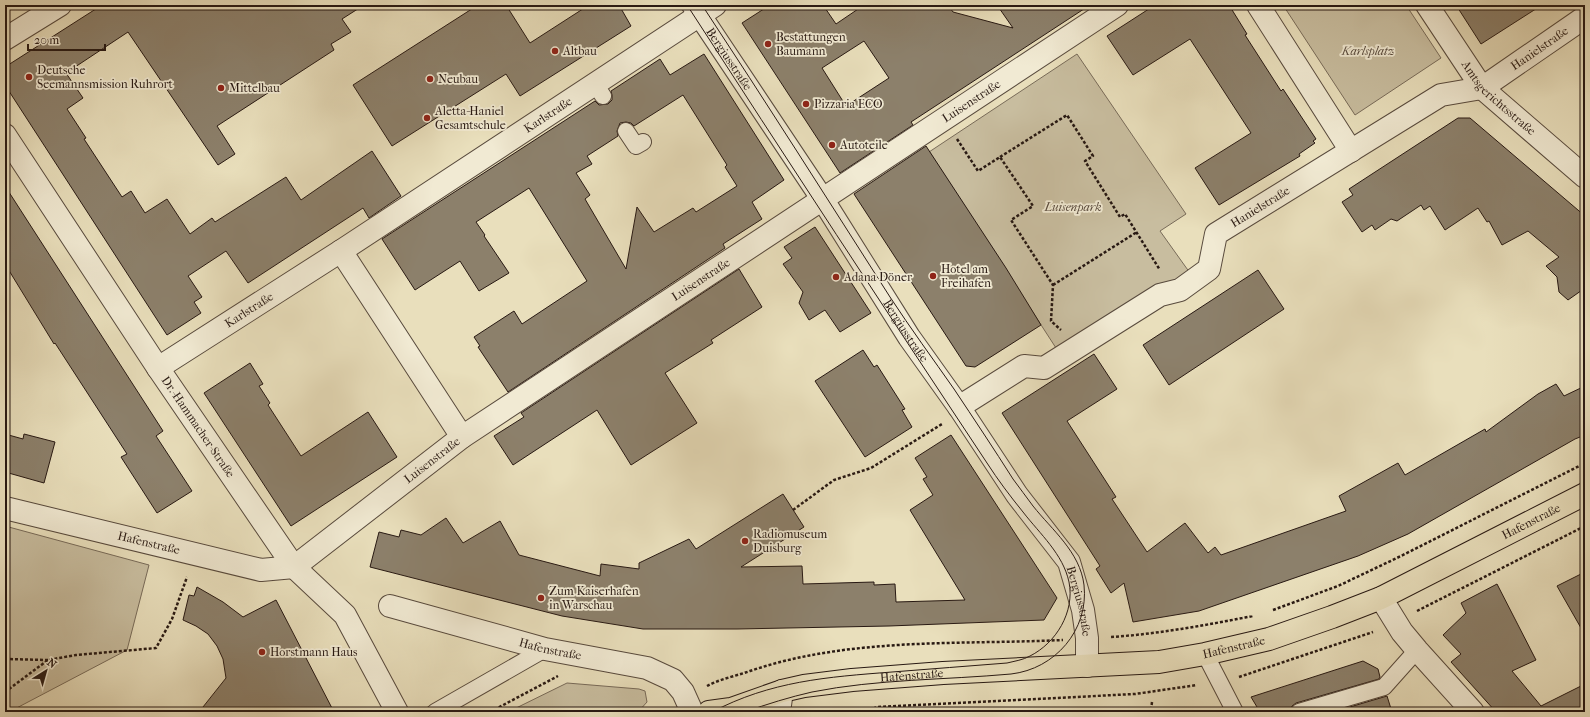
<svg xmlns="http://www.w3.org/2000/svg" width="1590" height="717" font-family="'IM FELL French Canon',serif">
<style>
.green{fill:#c8bd9f;stroke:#786b59}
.building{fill:#8c806b;stroke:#281913;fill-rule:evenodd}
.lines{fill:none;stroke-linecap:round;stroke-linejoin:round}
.service-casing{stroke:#584a3d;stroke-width:18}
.minor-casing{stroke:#584a3d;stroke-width:24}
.tertiary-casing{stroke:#584a3d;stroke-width:24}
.primary-casing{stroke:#281913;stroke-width:24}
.path{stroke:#281913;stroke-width:2.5;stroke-dasharray:3 2;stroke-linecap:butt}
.service{stroke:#f1ead3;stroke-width:16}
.minor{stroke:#f1ead3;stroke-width:22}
.tertiary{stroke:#f1ead3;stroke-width:22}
.primary{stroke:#e9dfbc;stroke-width:22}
.tram{stroke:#281913;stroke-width:1}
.poi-dot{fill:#8f2418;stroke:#f1ead3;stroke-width:1.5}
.labels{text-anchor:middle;stroke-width:3.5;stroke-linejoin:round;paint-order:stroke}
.poi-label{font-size:12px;fill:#281913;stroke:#f1ead3;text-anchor:start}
.street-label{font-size:12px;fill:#281913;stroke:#f1ead3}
.park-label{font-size:12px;font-style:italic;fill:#584a3d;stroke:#f1ead3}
</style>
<rect width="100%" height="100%" fill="#e9dfbc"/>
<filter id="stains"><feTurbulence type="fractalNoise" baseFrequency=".005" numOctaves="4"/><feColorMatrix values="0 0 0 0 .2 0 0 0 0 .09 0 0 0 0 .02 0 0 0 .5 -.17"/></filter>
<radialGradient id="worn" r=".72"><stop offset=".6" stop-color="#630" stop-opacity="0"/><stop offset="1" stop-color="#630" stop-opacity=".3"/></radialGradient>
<!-- green -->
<path class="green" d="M1283,5H1406L1441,58L1355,115Z
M1077,54L1186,214L1160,231L1190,273L1179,282L1157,284L1056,348L929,152Z
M5,526L149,565L127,650L9,712H5Z
M567,683L639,689L645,691L647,702L638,712H508Z"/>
<!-- building -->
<path class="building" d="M102,5H364L342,19L351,32L331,44L334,50L217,126L235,154L218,165L128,32L66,73L83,98L67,109L86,138L84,139L122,197L131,191L145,213L167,199L190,234L212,218L215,222L286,177L301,200L372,151L401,196L369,218L363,208L248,283L226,251L188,276L202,297L194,302L201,313L167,335L5,85V67Z
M478,5H506L530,43L589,5H619L631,26L520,96L506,74L392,146L353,85Z
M770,5H823L836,24L864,5H948L953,12L1013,28L997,5H1090L911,122L913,125L840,173L742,23ZM864,41L889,78L846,106L822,68Z
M1155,5H1229L1247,34L1245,35L1281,91L1283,89L1316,139L1313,141L1315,143L1299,154L1300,156L1219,205L1195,168L1251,133L1190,39L1133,75L1107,36Z
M1456,5H1542L1481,44Z
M704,54L784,180L752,202L762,219L723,244L725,248L508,392L478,347L480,346L474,337L514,311L522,324L587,281L529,188L476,222L485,235L484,236L509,273L479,291L460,261L415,290L382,239L595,101L599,105L608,104L612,100V95L611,91L660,59L670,75ZM683,95L727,165L725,167L737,186L696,212L693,208L654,232L637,207L626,269L585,199L590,195L576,173L592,164L587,156L618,136L617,131L620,123L626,122L631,123L634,126Z
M1458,118H1470L1585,216V288L1568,300L1559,292L1557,277L1546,266L1559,257L1528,231L1502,245L1489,221L1487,222L1478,208L1445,230L1430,206L1424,210L1421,205L1397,221L1391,219L1375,230L1372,225L1362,232L1342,202L1353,195L1349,189Z
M926,146L1006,268L1041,325L975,367L966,366L854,194Z
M5,186L163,431L156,436L192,491L157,513L121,457L127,454L55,343L54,344L5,264Z
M815,227L871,313L840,332L825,310L809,320L799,303L803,292L783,264L792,258L784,247Z
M739,269L762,307L711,340L713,343L665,373L697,423L631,465L597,410L513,465L494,436L524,417L521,413Z
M1258,270L1284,309L1169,385L1143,345Z
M863,350L874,367L877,365L905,409L902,410L912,427L865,457L815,381Z
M1094,354L1117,389L1067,421L1116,497L1112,499L1147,552L1185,523L1208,553L1215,547L1221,555L1346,511L1339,496L1398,463L1405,475L1485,429L1486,432L1538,394L1556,384L1564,396L1585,386V435L1575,439L1408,534L1358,556L1199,611L1133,622L1124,583L1111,593L1096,569L1100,566L1002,413Z
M250,363L263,384L259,386L270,403L268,405L301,456L368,412L397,457L291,526L204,393Z
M5,434L23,439L24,434L55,442L44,483L5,472Z
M951,435L1057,598L1044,620L889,626L737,629H643L562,616L370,567L379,532L399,537L401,530L421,535L446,518L463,543L500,521L519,555L600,576L601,564L639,569V563L689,539L696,549L783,494L804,527L741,567L802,566L803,584L874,582V585L895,584L896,602L965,600L910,510L933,495L923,479L927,477L915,458Z
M1585,572V635L1557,586Z
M1497,584L1536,660L1512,671L1541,706L1585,684V712H1496L1451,662L1461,654L1443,635L1466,613L1461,603Z
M197,587L223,602L243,617L276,600L334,712H199L226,678L223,659L217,646L208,634L196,626L183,620L189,595L194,596Z
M1363,661L1378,669L1380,677L1379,679L1296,703L1292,706L1290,712H1260L1251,697Z
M1387,696L1392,712H1333Z"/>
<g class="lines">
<defs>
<path id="service" d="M595,84L603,96
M626,131L636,146L643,142
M1205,654L1235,712
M435,712L545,649
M1299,712L1384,687L1417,650"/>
<g id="minor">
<path d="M1258,5L1351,151"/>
<path id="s1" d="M1427,5L1482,88L1585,177"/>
<path d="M5,39L60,5"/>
<path id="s2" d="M5,135L158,368L294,567L345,615L397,712"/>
<path d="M341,251L462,437"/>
<path id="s3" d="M158,368L341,251L715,5"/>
<path id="s4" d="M959,407L1024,366L1044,368L1160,295L1180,290L1209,269L1216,234L1441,95L1482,88L1585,17"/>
<path id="s5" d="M5,508L261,570L294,567L462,437L1117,5"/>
<path d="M1381,598L1402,632L1417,650L1473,712"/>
<path id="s6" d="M390,606L545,649L647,668L673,680L683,692L692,712"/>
<path d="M779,712L782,691"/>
</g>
<g id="tertiary">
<path id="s7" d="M693,5L823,200L909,337L959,407L1017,495L1069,562L1083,610L1087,638V666"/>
</g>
<g id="primary">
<path id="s8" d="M709,712L731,709L782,691L804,686L852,680L943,673L1159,662L1205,654L1269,639L1332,617L1381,598L1585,494"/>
</g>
</defs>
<!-- service casing -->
<use href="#service" class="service-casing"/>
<!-- minor casing -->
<use href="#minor" class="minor-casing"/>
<!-- tertiary casing -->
<use href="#tertiary" class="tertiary-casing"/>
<!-- primary casing -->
<use href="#primary" class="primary-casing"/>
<!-- path -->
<path class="path" d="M957,139L978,171L1000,157L1033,206L1011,220L1053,285L1051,321L1061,330
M1000,157L1067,115L1093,156L1085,161L1120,217L1125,214L1160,270
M1053,285L1137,232
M793,510L834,480L871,468L942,424
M1273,610L1338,586L1401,556L1585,463
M1417,611L1585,526
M1111,637C1159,634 1206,625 1253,616
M5,659L48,660
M1239,677L1373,632
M707,686C720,679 736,676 750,671C850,637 958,645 1063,640
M5,692L48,660L76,655L156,648L172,619L187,577
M1152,702L1151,710L1153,712
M490,712L558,676
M864,712L877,707L1135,694L1197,685"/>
<!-- service -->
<use href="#service" class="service"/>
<!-- minor -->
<use href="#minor" class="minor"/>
<!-- tertiary -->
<use href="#tertiary" class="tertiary"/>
<!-- primary -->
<use href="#primary" class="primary"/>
<!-- tram -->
<path class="tram" d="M687,5C786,158 886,311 987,463C998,480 1010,496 1023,512C1040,534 1063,554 1069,582C1075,612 1056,643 1030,656C1023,660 1015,661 1007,663C969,666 930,669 892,672C827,677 771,681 712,712
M702,5C766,102 828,200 890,297C911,329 933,359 954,389C974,419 994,449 1013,479C1020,488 1026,497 1033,506C1052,530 1080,552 1084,585C1089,630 1055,669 1011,674C945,680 877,679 812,692C790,697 767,704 745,712"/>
</g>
<!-- markers -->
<g class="poi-dot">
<circle cx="768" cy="44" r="4"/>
<circle cx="555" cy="51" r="4"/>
<circle cx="29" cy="77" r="4"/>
<circle cx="430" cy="79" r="4"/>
<circle cx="221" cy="88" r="4"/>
<circle cx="806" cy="104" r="4"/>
<circle cx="427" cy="118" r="4"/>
<circle cx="832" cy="145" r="4"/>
<circle cx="933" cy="276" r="4"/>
<circle cx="836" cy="277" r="4"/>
<circle cx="745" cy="541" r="4"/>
<circle cx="541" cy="598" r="4"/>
<circle cx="262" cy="652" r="4"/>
</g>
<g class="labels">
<!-- poi labels -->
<g class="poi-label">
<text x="776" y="41">Bestattungen<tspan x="776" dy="14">Baumann</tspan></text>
<text x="563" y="55">Altbau</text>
<text x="37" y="74">Deutsche<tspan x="37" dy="14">Seemannsmission Ruhrort</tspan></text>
<text x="438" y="83">Neubau</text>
<text x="229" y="92">Mittelbau</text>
<text x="814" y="108">Pizzaria ECO</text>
<text x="435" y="115">Aletta-Haniel<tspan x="435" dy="14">Gesamtschule</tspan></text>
<text x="840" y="149">Autoteile</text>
<text x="941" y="273">Hotel am<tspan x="941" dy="14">Freihafen</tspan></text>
<text x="844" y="281">Adana Döner</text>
<text x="753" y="538">Radiomuseum<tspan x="753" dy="14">Duisburg</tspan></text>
<text x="549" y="595">Zum Kaiserhafen<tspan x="549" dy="14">in Warschau</tspan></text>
<text x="270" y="656">Horstmann Haus</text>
</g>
<!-- street labels -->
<g class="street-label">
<text dy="4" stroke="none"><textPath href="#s4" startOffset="702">Hanielstraße</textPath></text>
<text dy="4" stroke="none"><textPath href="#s7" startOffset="65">Bergiusstraße</textPath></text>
<text dy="4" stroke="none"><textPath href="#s1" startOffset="118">Amtsgerichtsstraße</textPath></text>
<text dy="4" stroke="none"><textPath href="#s5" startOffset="1119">Luisenstraße</textPath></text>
<text dy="4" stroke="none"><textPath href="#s3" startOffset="465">Karlstraße</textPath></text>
<text dy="4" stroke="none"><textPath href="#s4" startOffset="378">Hanielstraße</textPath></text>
<text dy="4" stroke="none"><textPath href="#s5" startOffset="795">Luisenstraße</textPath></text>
<text dy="4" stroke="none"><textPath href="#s3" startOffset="108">Karlstraße</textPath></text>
<text dy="4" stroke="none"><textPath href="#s7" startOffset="389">Bergiusstraße</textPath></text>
<text dy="4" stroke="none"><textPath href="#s2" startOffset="350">Dr.-Hammacher-Straße</textPath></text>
<text dy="4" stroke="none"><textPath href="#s5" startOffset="471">Luisenstraße</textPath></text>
<text dy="4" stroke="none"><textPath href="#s8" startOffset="855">Hafenstraße</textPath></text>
<text dy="4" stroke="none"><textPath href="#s5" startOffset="148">Hafenstraße</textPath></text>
<text dy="4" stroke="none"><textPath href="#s7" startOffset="713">Bergiusstraße</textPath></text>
<text dy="4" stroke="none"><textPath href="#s8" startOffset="531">Hafenstraße</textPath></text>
<text dy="4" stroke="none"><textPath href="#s6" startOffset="166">Hafenstraße</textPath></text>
<text dy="4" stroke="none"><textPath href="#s8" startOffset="207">Hafenstraße</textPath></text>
</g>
<!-- park labels -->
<g class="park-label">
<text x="1368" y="55">Karlsplatz</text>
<text x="1073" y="211">Luisenpark</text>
</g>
</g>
<!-- margin -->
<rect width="1590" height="717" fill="none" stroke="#e9dfbc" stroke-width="20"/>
<rect x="6" y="6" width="1578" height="705" fill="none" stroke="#281913" stroke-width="2"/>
<rect x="10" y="10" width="1570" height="697" fill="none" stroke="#281913"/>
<!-- north arrow -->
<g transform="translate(46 671) rotate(37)" stroke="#f1ead3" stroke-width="3" paint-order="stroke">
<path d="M0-3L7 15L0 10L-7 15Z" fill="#281913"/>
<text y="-6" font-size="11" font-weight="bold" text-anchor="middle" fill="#281913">N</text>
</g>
<!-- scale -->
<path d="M28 44v6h77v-6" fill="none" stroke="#281913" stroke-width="2"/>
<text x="34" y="44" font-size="12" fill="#281913" stroke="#f1ead3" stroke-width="3" paint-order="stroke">20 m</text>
<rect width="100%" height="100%" filter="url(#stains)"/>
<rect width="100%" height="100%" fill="url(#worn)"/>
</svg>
